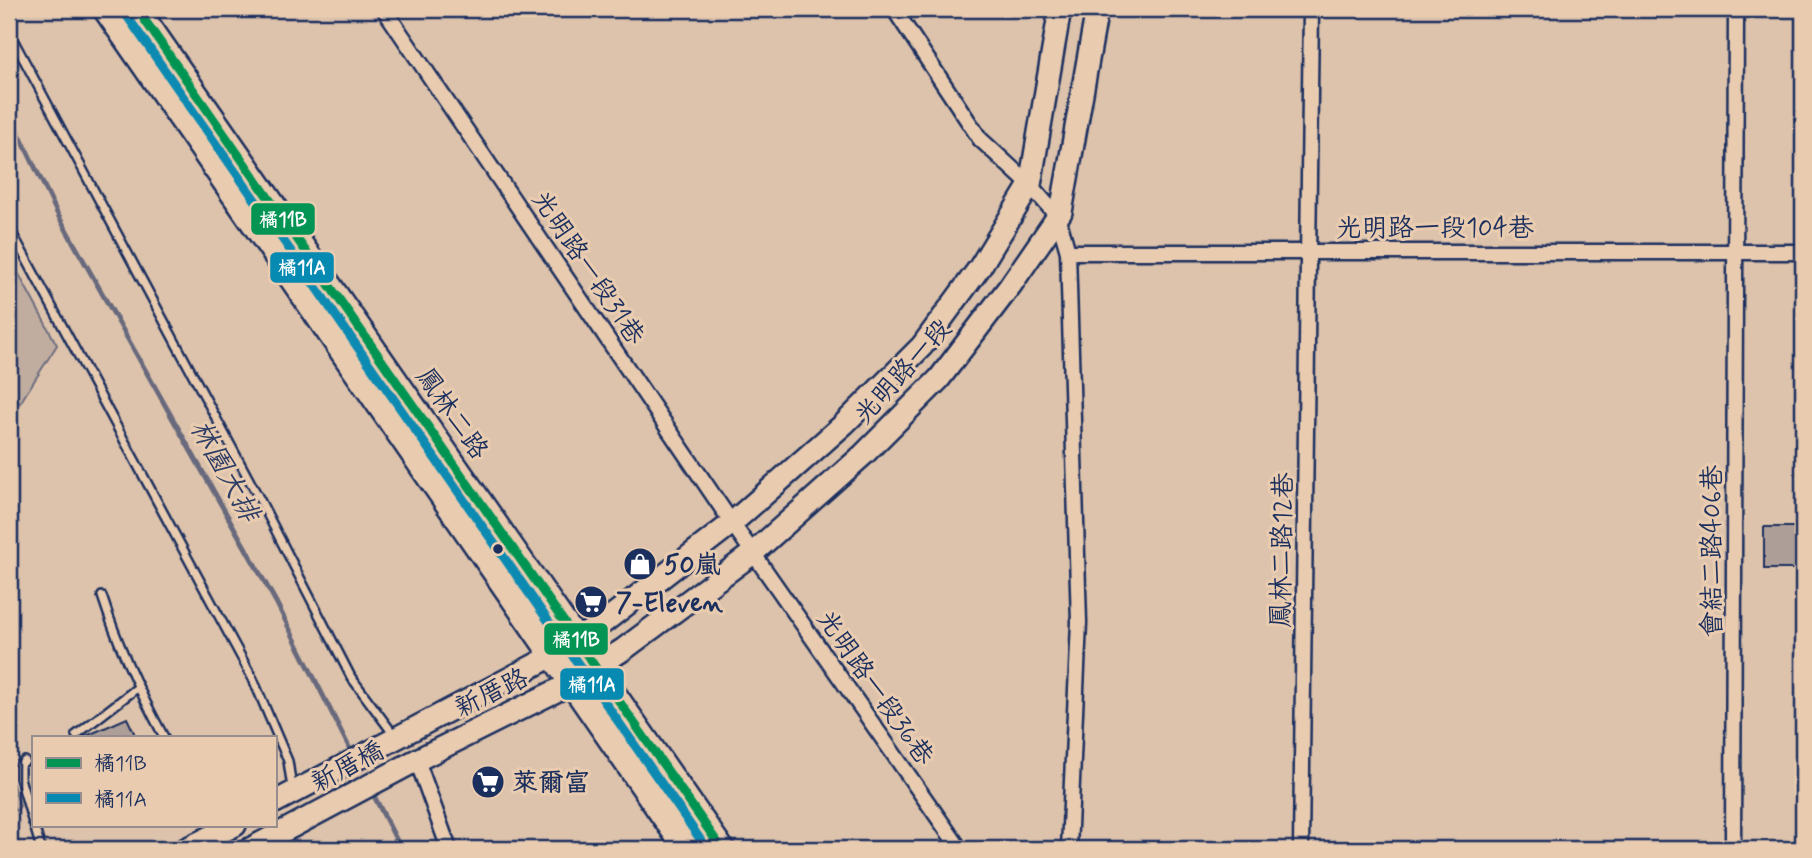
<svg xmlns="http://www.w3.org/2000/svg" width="1812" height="858" font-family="Mynerve,'LXGW WenKai TC',sans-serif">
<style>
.green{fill:#c0ada0;stroke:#6e6e7f;stroke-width:2}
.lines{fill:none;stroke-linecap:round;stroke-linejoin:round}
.stream{stroke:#67697d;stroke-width:5}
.building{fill:#ad9e98;stroke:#1b2f5e;stroke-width:2}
.lane-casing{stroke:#1b2f5e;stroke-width:12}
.street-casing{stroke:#1b2f5e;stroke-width:19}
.secondary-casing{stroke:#1b2f5e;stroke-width:26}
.primary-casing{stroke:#1b2f5e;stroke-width:28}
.lane{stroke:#e9ccb0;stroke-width:7}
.street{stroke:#e9ccb0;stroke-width:14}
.secondary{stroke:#e9ccb0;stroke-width:21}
.primary{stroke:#e9ccb0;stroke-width:23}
.bus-1-casing{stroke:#e9ccb0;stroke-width:14}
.bus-2-casing{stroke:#e9ccb0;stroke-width:14}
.bus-1{stroke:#049453;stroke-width:9}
.bus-2{stroke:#078ab2;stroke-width:9}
.bus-dot{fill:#1b2f5e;stroke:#e9ccb0;stroke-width:2.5}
.labels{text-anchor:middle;stroke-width:6;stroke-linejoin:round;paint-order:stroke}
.street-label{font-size:26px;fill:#1b2f5e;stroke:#e9ccb0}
.poi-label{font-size:26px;font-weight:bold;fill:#1b2f5e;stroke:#e9ccb0;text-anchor:start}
.water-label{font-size:28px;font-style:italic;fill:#2e3e66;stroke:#e9ccb0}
.line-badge{stroke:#e9ccb0;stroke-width:2.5}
.badge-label{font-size:19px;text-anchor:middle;font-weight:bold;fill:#fff}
</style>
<rect width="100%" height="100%" fill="#ddc3ab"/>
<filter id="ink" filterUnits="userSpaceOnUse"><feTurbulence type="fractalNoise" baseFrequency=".0143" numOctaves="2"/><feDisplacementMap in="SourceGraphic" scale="14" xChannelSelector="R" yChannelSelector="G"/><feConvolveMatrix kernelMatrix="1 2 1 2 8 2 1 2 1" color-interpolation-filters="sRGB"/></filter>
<g filter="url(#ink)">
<!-- green -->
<path class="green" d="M9,256L57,345L20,403L9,395Z
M9,773L20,806L16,811L9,804Z"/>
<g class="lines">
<!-- stream -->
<path class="stream" d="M9,113L58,215L276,602L353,755
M370,788L401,849"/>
</g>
<!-- building -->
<path class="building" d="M1764,527H1803V569H1764Z
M127,718L136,737H84Z"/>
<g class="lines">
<defs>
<path id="lane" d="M9,32L260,500L351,677L394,735
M9,227L253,679L288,761L292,788
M102,596C118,646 139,691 164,737
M76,735L137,688
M25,761L20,765V778L33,823
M34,825L41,849
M211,825L226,849"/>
<path id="street" d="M384,9L732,523L960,849
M894,9L980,139L1030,185L1058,217L1068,252L1079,622L1069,849
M1068,252H1803
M417,760L449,849
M1301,849L1311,9
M1733,849L1736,9"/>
<path id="secondary" d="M275,802L552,656L604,622L732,523L844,424L922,346L980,267L1030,185L1060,9
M186,849L235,825
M250,849L417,760L570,684L624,649L753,553L863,455L939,379L1010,286L1061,212L1097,9"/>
<path id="primary" d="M105,9L686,849
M137,9L722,849"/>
</defs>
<!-- lane casing -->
<use href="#lane" class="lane-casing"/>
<!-- street casing -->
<use href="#street" class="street-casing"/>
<!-- secondary casing -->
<use href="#secondary" class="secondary-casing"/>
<!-- primary casing -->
<use href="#primary" class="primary-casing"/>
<!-- lane -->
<use href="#lane" class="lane"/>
<!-- street -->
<use href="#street" class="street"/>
<!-- secondary -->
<use href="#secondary" class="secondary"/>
<!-- primary -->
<use href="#primary" class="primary"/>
<defs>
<path id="bus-1" d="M137,9L722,849"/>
<path id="bus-2" d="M127,16L707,849"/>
</defs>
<!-- bus-1 casing -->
<use href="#bus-1" class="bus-1-casing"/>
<!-- bus-2 casing -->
<use href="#bus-2" class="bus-2-casing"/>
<!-- bus-1 -->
<use href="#bus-1" class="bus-1"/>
<!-- bus-2 -->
<use href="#bus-2" class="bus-2"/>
</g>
</g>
<!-- icons -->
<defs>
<symbol id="shop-disc" viewBox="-11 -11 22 22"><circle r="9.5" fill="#1b2f5e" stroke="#e9ccb0"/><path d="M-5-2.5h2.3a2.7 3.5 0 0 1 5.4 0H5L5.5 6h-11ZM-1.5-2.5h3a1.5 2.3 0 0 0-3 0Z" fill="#fff"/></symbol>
<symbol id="supermarket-disc" viewBox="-11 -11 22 22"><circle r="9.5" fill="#1b2f5e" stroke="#e9ccb0"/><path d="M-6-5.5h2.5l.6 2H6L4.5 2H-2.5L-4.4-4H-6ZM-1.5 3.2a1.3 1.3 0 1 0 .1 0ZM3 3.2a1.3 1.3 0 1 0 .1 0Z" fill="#fff"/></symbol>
</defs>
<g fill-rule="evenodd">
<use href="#shop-disc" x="621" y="545" width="38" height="38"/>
<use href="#supermarket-disc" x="572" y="583" width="38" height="38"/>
<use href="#supermarket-disc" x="469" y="763" width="38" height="38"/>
</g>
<!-- markers -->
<circle class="bus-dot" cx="498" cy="549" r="6"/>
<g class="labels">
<!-- street labels -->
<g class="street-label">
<text x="1435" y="236">光明路一段104巷</text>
<text transform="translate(589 267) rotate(56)" y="9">光明路一段31巷</text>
<text transform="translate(902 371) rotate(-48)" y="9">光明路一段</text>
<text transform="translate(453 413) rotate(55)" y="9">鳳林二路</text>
<text transform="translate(1281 550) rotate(-89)" y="9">鳳林二路12巷</text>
<text transform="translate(1711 551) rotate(-90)" y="9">會結二路406巷</text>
<text transform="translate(876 687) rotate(55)" y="9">光明路一段36巷</text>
<text transform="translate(491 692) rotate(-26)" y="9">新厝路</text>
<text transform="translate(347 766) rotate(-28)" y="9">新厝橋</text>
</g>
<!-- poi labels -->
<g class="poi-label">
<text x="664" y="573">50嵐</text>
<text x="616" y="611">7-Eleven</text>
<text x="512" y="791">萊爾富</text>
</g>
<!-- water labels -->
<g class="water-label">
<text transform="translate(226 470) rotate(61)" y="10">林園大排</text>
</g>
</g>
<g class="line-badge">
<rect x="250" y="202" width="66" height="34" rx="7" fill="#049453"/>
<rect x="269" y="251" width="66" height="33" rx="7" fill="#078ab2"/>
<rect x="543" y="622" width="66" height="34" rx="7" fill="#049453"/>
<rect x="559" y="667" width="66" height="34" rx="7" fill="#078ab2"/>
</g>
<g class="badge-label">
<text x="283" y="226">橘11B</text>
<text x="302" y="274">橘11A</text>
<text x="576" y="646">橘11B</text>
<text x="592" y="691">橘11A</text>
</g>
<!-- margin -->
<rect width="1812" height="858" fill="none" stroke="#e9ccb0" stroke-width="35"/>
<rect x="18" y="18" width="1777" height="823" fill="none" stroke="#1b2f5e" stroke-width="2.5" filter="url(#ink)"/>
<!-- legend -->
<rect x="32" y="736" width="245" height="91" fill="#e9ccb0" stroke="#978d8f" stroke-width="2"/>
<rect x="46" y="758" width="35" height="10" fill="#049453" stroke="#978d8f" stroke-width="2"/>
<text x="94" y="770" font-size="21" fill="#1b2f5e">橘11B</text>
<rect x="46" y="793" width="35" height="10" fill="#078ab2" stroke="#978d8f" stroke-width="2"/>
<text x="94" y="806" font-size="21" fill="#1b2f5e">橘11A</text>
</svg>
